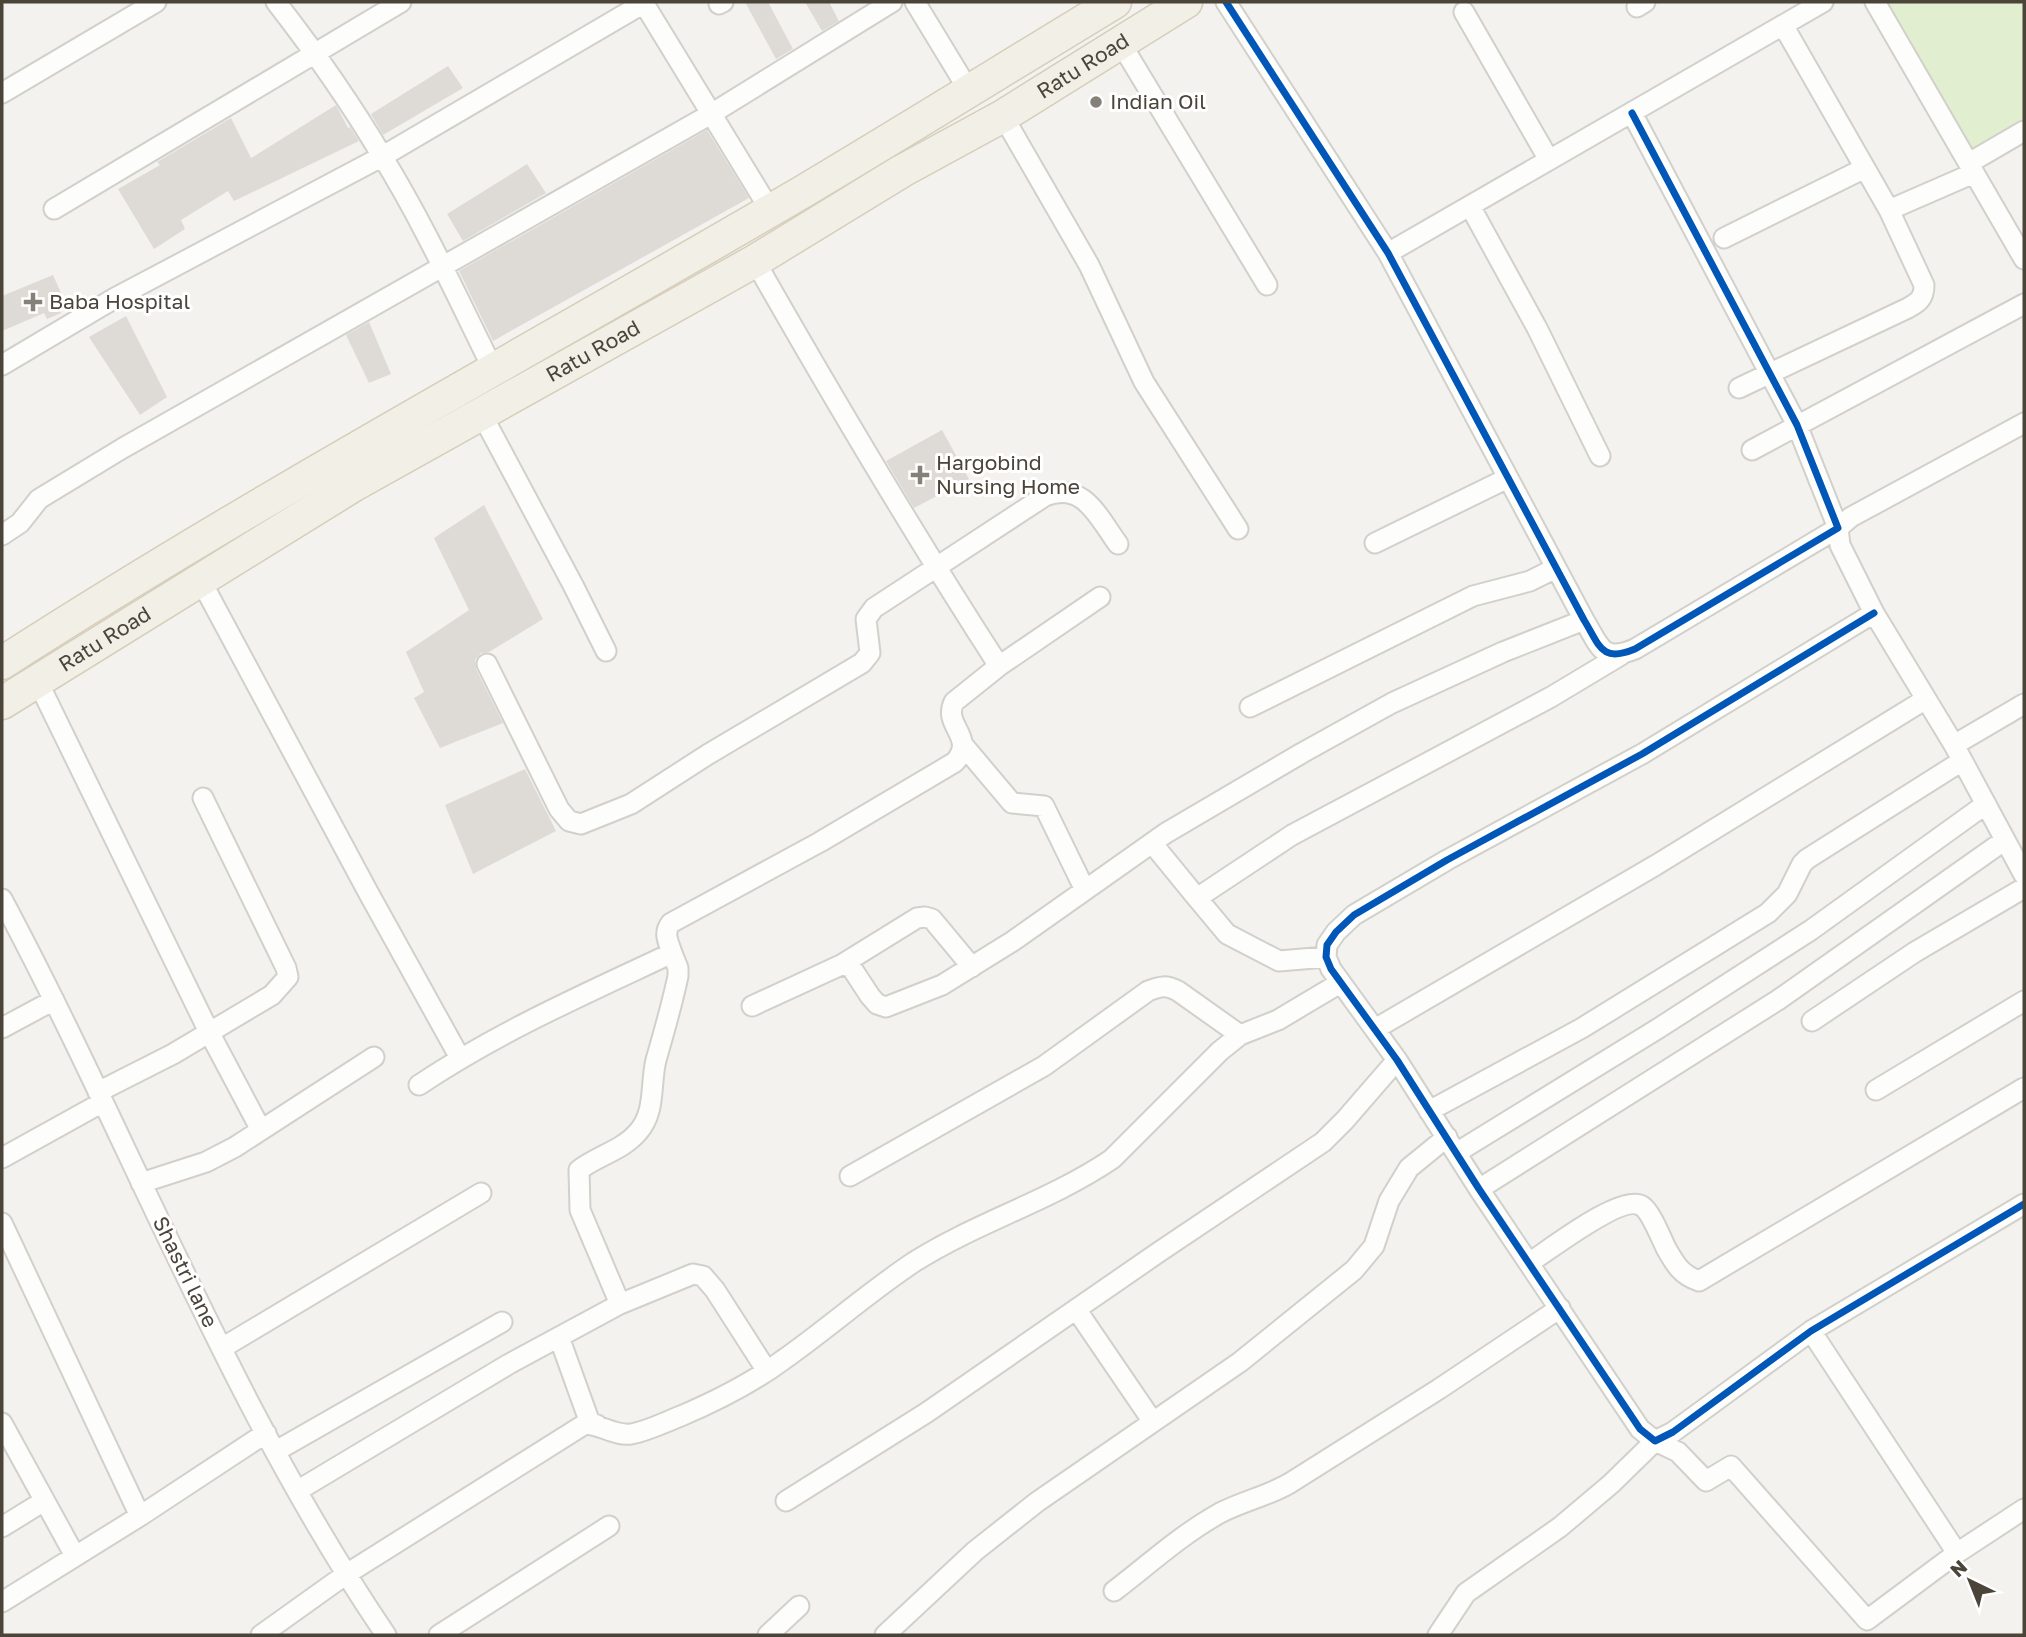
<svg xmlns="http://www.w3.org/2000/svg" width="2026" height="1637" font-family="'Golos Text',sans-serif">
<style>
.green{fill:#e1eecf}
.building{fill:#dedbd6}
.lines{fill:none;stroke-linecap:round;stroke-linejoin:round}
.minor-casing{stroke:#d2d0cb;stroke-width:23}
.primary-casing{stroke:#d6cebb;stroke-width:35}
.minor{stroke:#fdfdfc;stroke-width:19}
.primary{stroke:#f2efe6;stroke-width:32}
.cycleway-casing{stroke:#fff;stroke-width:11}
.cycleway{stroke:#0057b8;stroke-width:7}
.poi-dot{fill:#868178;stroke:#fff;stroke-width:2.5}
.labels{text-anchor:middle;stroke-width:6;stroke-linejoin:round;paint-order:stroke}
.street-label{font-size:21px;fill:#4b4439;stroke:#fff}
.poi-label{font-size:21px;fill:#4b4439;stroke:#fff;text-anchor:start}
</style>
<rect width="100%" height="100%" fill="#f4f2ee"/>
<!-- green -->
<path class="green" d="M1877,2H2024V142L1969,163Z"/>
<!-- building -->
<path class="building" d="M745,2H768L793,49L776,59Z
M805,2H829L839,21L822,31Z
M448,66L463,88L383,135L371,114Z
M336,105L348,128L350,127L359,141L234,201L228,191L181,220L185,229L154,249L118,189L160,165L157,162L231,118L251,158Z
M707,130L749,198L493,341L459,271Z
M527,164L546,193L463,241L447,214Z
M53,275L66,304L59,307L61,313L47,319L44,313L2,331V296Z
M126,316L167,397L140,415L89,337Z
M369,322L391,374L369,383L346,335Z
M942,430L969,479L914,508L886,461Z
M484,505L543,619L489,652L481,653L475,660L476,669L503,723L440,748L414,698L424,692L406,652L469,610L434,538Z
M525,769L556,831L473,874L445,805Z"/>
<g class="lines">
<defs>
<path id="minor" d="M276,2C314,51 350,102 382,156C421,219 453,288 486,355
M643,2L764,200
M915,2L963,81
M1226,2L1388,253L1584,620C1600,646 1601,663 1635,649L1838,528L1797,425L1632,113
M1875,2L2024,259
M719,4L723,2
M1637,7L1645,2
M1464,12L1549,160
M1120,42L1267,285
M2,93L156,2
M1003,116L1089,265L1144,382L1238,529
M1969,163L2024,131
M1470,206L1537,328L1600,456
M54,209L401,2
M1889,210L1974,173
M1724,238L1865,168
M1388,253L1823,2
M2,365L115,298L383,156L644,3
M1739,388L1908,308C1919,302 1924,298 1924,285L1889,210L1783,25
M481,413L573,585L606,651
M2024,423L1851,517L1838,528L1840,545L1874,613L1954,745L2024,875
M1752,450L2024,304
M2,535L20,523L39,499L123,448L711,114L892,2
M1375,543L1508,478
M200,579L368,892L460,1058
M1874,613L1642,754L1447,860L1354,915L1336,932L1327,945L1326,957L1331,969L1397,1060L1479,1189L1640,1429L1655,1441L1673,1432L1811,1331L2024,1204
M487,664L559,809L569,821L581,824L631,804L707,755L862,663L870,653L866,619L874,608L1045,496C1084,481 1098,517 1118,544
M999,666L1100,597
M37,680L209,1032L261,1130
M1250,707L1473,596L1530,581L1556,568
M963,745L1012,803L1044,806L1085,890
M1954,745L2024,704
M1152,843L1197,898
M2,899C132,1143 230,1406 386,1635
M1326,957L1279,961L1227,934L1197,898L1292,835L1551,697L1621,655
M841,965L917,918L925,917L932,919L972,967
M752,1006L841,965L851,967L870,996L877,1004L886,1007L942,985L1013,941L1166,833L1302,753L1392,703L1503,652L1584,620
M1812,1021L1915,952L2024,888
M2,1028L54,1000
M1375,1029L1656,865L1926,699
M419,1085C500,1031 585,994 672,953C668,941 663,933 671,923L820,842L955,762C977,737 942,726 954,702L999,666C913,533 833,398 755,261
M1876,1090L2024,1001
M98,1092L173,1054L272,995L288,977L286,968L203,798
M1429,1111L1582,1028L1768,913L1787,894L1802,864L1807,859L1962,761
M1456,1153L1659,1028L1811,930L1986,804
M2,1158L103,1102
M850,1176L1044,1066L1148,991C1161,986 1166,985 1178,991L1240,1035
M141,1183L206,1162L235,1147L374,1057
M1479,1189L1778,1000L2005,840
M2,1223L140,1516
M1529,1263C1548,1251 1622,1193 1642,1206C1651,1212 1661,1238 1666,1248C1675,1264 1681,1275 1699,1281L2024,1088
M620,1304L580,1210L579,1170C597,1156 623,1150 638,1132C656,1112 650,1084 656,1060C664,1032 672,1005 678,976V968L672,953
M1076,1309L1153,1422
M1811,1331L1957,1553
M559,1337L590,1423L597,1425
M222,1348L481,1193
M2,1423L75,1556
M276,1451L502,1322
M297,1491L509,1364L620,1304L693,1274L703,1276L715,1290L767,1371
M786,1501L926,1413L1159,1252L1323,1142L1345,1120L1397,1060
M2,1527L44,1501
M1114,1591C1148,1565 1182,1534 1220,1513C1243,1501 1268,1496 1290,1483L1439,1389L1560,1308
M2,1602L140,1516L266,1433
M261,1635L345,1575L585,1424C602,1425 615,1436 631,1434C648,1431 665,1422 681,1416C716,1401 752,1383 783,1360C827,1329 869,1292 914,1262C977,1222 1050,1201 1112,1159L1220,1051L1240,1035L1278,1020L1340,983
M439,1635L609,1526
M768,1635L799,1606
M885,1635L975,1551L1037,1502L1240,1362L1354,1270L1374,1246L1389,1201L1409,1168L1447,1137
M1438,1635L1466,1593L1560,1527L1611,1484L1655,1441L1678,1452L1706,1481L1731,1466L1867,1620L1957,1553L2024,1509"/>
<g id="primary">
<path d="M2,663C263,495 536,348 804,191C908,129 1011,65 1115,2"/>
<path id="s1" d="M2,703L354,485L755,261L902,171L1003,116L1186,2"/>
</g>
</defs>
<!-- minor casing -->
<use href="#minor" class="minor-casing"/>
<!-- primary casing -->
<use href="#primary" class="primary-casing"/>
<!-- minor -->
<use href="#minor" class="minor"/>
<!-- primary -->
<use href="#primary" class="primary"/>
<defs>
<path id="cycleway" d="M1226,2L1388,253L1584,620C1600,646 1601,663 1635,649L1838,528L1797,425L1632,113
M1874,613L1642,754L1447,860L1354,915L1336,932L1327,945L1326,957L1331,969L1397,1060L1479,1189L1640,1429L1655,1441L1673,1432L1811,1331L2024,1204"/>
</defs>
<!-- cycleway casing -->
<use href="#cycleway" class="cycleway-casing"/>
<!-- cycleway -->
<use href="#cycleway" class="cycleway"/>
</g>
<!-- markers -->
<g class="poi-dot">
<circle cx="1096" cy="102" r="7"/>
<path d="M29.5 291.5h7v7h7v7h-7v7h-7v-7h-7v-7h7z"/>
<path d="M916.5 464.5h7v7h7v7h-7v7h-7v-7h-7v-7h7z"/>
</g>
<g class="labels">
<!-- street labels -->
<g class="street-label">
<text dy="7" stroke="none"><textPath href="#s1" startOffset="1255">Ratu Road</textPath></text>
<text dy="7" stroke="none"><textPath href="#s1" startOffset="688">Ratu Road</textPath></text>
<text dy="7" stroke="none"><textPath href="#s1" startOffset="121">Ratu Road</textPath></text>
<text transform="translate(185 1272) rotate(64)" y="7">Shastri lane</text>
</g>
<!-- poi labels -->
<g class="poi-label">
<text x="1110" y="109">Indian Oil</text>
<text x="49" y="309">Baba Hospital</text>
<text x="936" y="470">Hargobind<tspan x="936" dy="24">Nursing Home</tspan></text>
</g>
</g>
<!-- border -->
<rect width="2026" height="1637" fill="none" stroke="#4b4439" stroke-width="7"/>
<!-- north arrow -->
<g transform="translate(1970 1581) rotate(317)" stroke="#ffffff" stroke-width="5" paint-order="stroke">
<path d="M0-5L12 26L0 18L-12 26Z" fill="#4b4439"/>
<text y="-10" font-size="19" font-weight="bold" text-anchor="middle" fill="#4b4439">N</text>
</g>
</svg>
